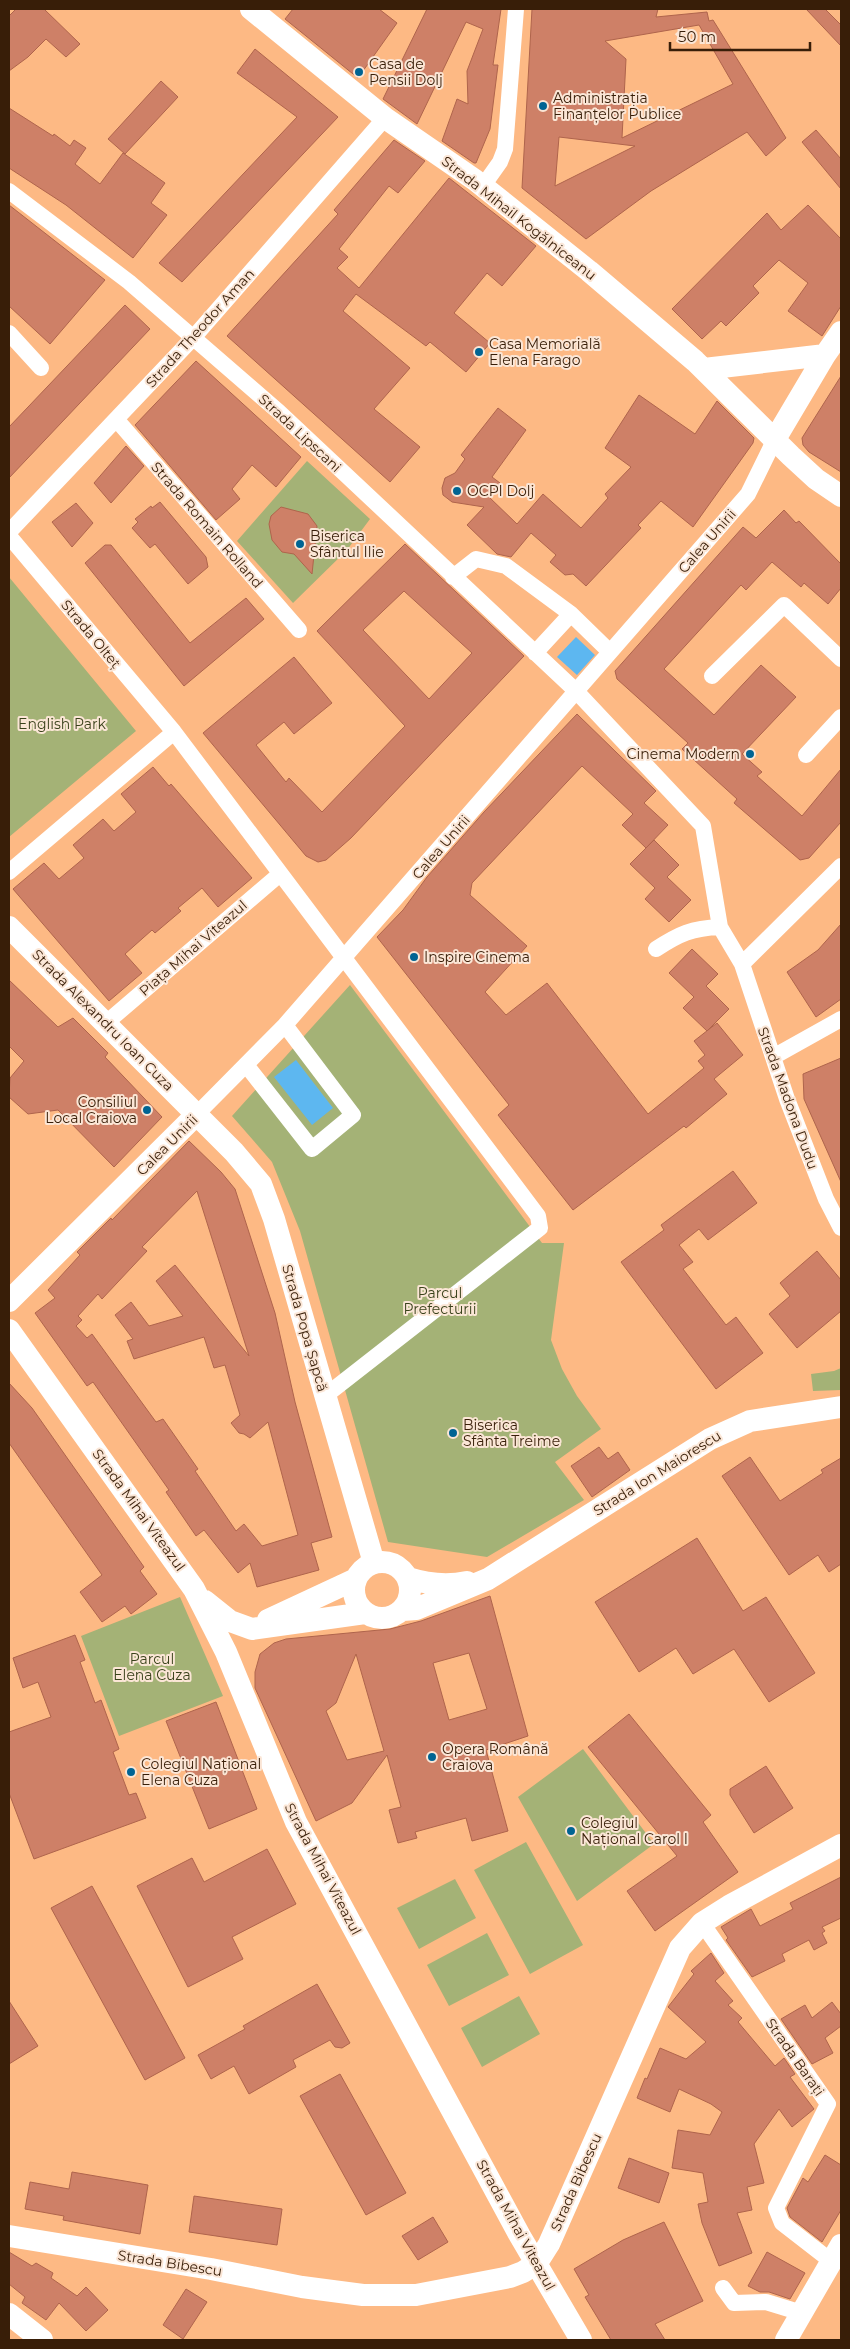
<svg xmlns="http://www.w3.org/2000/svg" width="850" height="2349" font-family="Montserrat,sans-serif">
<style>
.green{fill:#a4b276}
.water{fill:#5db7f0}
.building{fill:#ce8067;stroke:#af644c;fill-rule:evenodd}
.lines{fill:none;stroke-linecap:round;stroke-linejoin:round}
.street{stroke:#fff;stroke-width:16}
.secondary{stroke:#fff;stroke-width:22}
.poi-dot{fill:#006493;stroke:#fbe6d6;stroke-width:2}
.labels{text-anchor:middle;stroke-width:4;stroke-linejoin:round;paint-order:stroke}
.poi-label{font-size:14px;fill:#381e08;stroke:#fbe6d6;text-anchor:start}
.street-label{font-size:14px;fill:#381e08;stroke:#fbe6d6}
.park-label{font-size:14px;fill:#3a421b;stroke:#fbe6d6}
</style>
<rect width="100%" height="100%" fill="#fdb984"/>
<!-- green -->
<path class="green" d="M307,461L370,519L347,550L293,603L237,541Z
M9,577L136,731L9,837Z
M350,985L542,1243H564L551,1340L562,1369L577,1396L601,1429L555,1462L584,1500L487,1557L388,1542L300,1231L272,1162L232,1116Z
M841,1368V1390L813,1391L811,1374L834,1371Z
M180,1597L223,1696L119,1736L81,1636Z
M583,1749L654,1844L577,1901L518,1797Z
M526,1842L583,1945L530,1974L474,1870Z
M455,1879L476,1918L419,1949L397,1908Z
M487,1933L509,1975L449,2006L427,1965Z
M519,1996L540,2034L482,2067L461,2028Z"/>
<!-- water -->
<path class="water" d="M576,637L595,655L577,675L557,657Z
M296,1060L333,1108L312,1125L274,1077Z"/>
<!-- building -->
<path class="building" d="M16,9H44L80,44L66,57L46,39L28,57L9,71V16Z
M293,9H379L397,23L358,78L285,19Z
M427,9H501L493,65H498L490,129L476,163H474L442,141L457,99L468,104L467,71L483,29L466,22L417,124L383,99Z
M532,9H658L656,17L707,12L709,21L713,20L786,138L766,156L747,132L651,191L586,239L522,188ZM699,25L733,84L622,138L626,59L605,41ZM559,137L610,143L635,146L555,186Z
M806,9H825L841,25V46Z
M255,49L338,117L182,282L159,263L297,117L237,73Z
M161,81L178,97L125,154L108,139Z
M9,108L53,136L54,134L70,146L74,140L86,148L75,164L100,184L123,153L165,183L151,203L167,215L133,258L66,205L9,168Z
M816,130L841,159V189L802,142Z
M394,140L425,161L398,193L389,186L339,249L348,257L337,268L359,288L449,178L536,246L502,286L487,273L454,313L490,343L466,372L430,342L426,346L356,294L343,311L410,368L374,409L420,447L390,482L227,336L338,214L334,210Z
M9,205L105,280L50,344L9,306Z
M808,205L841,239V306L822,336L788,311L808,283L779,260L753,286L759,293L726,326L721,321L702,339L672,309L767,213L781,230Z
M125,305L150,329L9,478V427Z
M196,361L301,457L276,487L252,465L232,489L240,499L216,520L135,425Z
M841,376V472L809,452L803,445L802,438Z
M639,395L695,434L717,401L754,438L753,443L693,527L661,501L638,525L641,528L586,586L573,574L565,575L550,562L556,555L531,533L511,557L497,554L467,525L484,507L452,502L443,495L442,488L445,478L455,473L465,459L461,455L498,408L526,430L492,477L500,483L489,497L517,524L543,494L581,528L608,498L605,494L631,467L605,448Z
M126,446L144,466L111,503L94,483Z
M160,502L206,557L208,567L188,584L155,544L150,548L132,528L138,522L135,519L151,506L152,508Z
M76,503L93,523L72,547L52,522Z
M281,507L308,514L317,526L312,574L294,554L282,552L272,540L269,524L271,516Z
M784,510L796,523L799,521L841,564V588L828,604L804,583L801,587L772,562L746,590L741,585L664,669L714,715L761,665L796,697L742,754L762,772L757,776L802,816L841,769V822L809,858L800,860L734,803L737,799L682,749L688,743L617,679L615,671L743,527L756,538Z
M405,544L524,656L351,838L326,860L318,862L306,856L203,733L294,657L332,703L294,734L284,722L256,745L286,782L289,778L322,812L405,726L317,631ZM404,591L472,653L429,699L363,630Z
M105,545H111L190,643L246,598L264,619L184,686L85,563Z
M577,714L656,791L644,803L668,825L646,848L622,825L633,814L582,766L472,883L470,895L527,946L485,992L506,1015L547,983L648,1114L704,1068L698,1061L705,1055L694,1041L717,1023L743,1055L714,1079L727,1094L686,1128L684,1126L573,1210L498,1115L509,1105L377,937L403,910L427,877L484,812Z
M153,767L169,786L171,784L252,878L218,907L202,888L178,908L181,911L155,933L152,930L125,954L142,973L109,1001L13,889L44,863L59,879L84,858L73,845L103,819L114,831L136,812L121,794Z
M654,840L679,865L667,877L691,900L669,922L645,899L655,888L630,864Z
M841,924V999L816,1017L787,972L818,950Z
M692,949L718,974L706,986L729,1009L707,1031L683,1008L694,997L669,973Z
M9,980L58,1027L73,1018L108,1053L105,1057L162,1117L114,1167L58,1110L28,1114L9,1097L10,1078L24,1061L9,1046Z
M841,1058V1182L804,1099L803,1074Z
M189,1141L221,1172L235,1189L275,1313L295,1402L332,1537L311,1543L319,1570L257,1587L250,1563L238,1573L204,1530L196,1536L166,1492L169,1490L93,1382L87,1386L35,1313L55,1298L48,1290L80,1255L77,1252L111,1218L112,1220ZM197,1191L249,1356L175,1265L156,1281L183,1316L149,1326L131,1302L115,1315L133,1339L127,1341L134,1359L204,1337L214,1368L225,1365L240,1415L231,1423L239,1433L244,1434L250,1438L268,1422L298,1535L262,1546L244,1524L236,1531L195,1471L198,1469L163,1419L156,1422L92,1334L87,1338L76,1326L82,1320L78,1316L98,1294L102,1299L147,1251L142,1247Z
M733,1171L757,1203L708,1240L699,1229L679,1245L693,1262L683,1269L726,1325L736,1317L763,1353L716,1389L621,1262L664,1230L661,1225Z
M817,1251L841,1280V1311L797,1348L769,1314L790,1296L780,1283Z
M9,1383L32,1408L144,1567L140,1571L157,1594L131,1614L125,1606L102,1622L80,1592L102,1575L9,1443Z
M599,1447L608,1459L618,1452L630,1470L592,1497L571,1466Z
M750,1457L780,1501L823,1473L821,1470L841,1458V1564L829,1572L818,1555L789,1575L722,1476Z
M697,1538L743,1611L766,1597L815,1673L769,1702L734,1649L693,1674L676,1648L639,1672L595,1602Z
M490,1596L528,1736L486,1750L508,1831L472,1841L466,1818L415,1832L417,1838L398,1843L389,1810L401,1807L387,1755L352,1803L316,1821L255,1688V1672L260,1654L274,1643L286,1639L390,1629L421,1621ZM469,1653L487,1709L449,1720L433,1663ZM356,1654L384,1751L347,1760L326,1711L336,1703Z
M75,1635L85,1660L80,1662L95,1703L101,1700L119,1749L113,1752L129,1795L136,1793L146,1818L34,1859L9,1793V1732L51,1717L38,1682L23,1688L13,1658Z
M216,1702L257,1809L209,1829L166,1721Z
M629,1714L711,1815L703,1822L738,1872L655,1931L627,1891L677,1856L588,1747Z
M766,1766L793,1808L754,1833L730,1795V1789Z
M267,1849L296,1904L232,1937L243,1959L188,1987L137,1886L192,1858L204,1882Z
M841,1877V1918L822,1927L825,1931L822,1933L827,1943L814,1950L809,1940L782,1954L785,1961L752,1977L726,1940L728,1938L721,1927L751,1909L760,1926L793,1909L790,1903Z
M92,1886L185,2058L145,2080L51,1908Z
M711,1953L724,1973L715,1981L733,2001L728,2005L742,2018L738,2022L775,2066L784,2058L795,2074L790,2077L814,2109L792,2127L779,2109L754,2144L764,2183L747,2187L752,2210L737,2213L752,2253L719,2266L702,2223L698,2204L708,2202L703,2173L672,2168L678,2130L710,2135L722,2112L711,2104L679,2089L670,2112L637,2098L645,2078L647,2079L660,2048L686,2059L706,2042L668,2007L694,1974L691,1971Z
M317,1984L350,2043L342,2048L335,2047L330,2040L293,2060L296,2067L249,2094L234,2066L211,2079L198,2055L245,2029L243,2026Z
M9,2001L38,2046L9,2064Z
M832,2002L841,2014V2026L825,2038L833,2053L812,2064L781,2019L805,2005L812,2018Z
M340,2074L406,2193L366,2215L300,2096Z
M825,2155L841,2165V2210L822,2242L790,2217L787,2208L803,2178L808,2182Z
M629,2158L669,2173L659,2203L618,2188Z
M72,2172L148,2185L140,2234L63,2220L64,2216L25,2209L30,2182L69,2189Z
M194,2196L282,2209L277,2245L189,2232Z
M433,2217L448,2242L418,2260L402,2236Z
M664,2222L703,2301L655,2324L665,2340H611L585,2297L589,2295L574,2269L623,2240Z
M9,2252L32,2266L36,2263L53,2273L51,2278L77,2296L86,2287L108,2310L86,2331L59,2303L46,2320L22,2303L25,2297L9,2284Z
M767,2252L805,2273L790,2299L769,2292H760L748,2286Z
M186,2289L207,2302L183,2339L163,2325Z"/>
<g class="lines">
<!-- street -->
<path class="street" d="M483,186L500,162L505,149L516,9
M9,191L129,282L279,412L576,691L703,826L720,927
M9,333L41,368
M116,419L299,630
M9,532L193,338L385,118
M9,536L174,732L538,1216L540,1228L325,1396
M453,577L476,559L506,566L571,614L610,652
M535,653L571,614
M712,676L784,605L841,659
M806,755L841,717
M9,872L174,732
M656,949C679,934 692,928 720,927L742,964L787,1099L826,1199L841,1228
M742,964L841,866
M106,1023L280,874
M773,1057L841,1019
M247,1066L312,1149L353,1115L285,1025
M197,1114L285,1025L748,494L774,441
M702,1923L828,2104L776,2208L782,2223L831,2261
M723,2288L734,2303L766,2302L802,2313"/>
<!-- secondary -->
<path class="secondary" d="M251,9L385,118L475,180L589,271L695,361L791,456L816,479L841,496
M704,369L825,355
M774,441L825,355L841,332
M9,927L234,1152L261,1184L274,1219L374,1563
M9,1301L197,1114
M9,1330L194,1589L226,1652L296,1822L520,2236L581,2340
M354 1590a28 28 0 1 1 56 0a28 28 0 1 1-56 0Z
M408,1578C427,1584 448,1586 467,1582
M205,1601L230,1621L252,1629L365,1613
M403,1610L416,1609L488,1579L710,1439L750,1421L841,1407
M268,1620L356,1579
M9,2236L211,2269L302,2287L363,2295H416L510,2277L523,2272L537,2263L549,2244L680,1948L702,1923L729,1906L841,1845
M9,2314L42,2340
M786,2340L841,2245"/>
</g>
<!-- markers -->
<g class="poi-dot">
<circle cx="359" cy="72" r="5"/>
<circle cx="543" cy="106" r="5"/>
<circle cx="479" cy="352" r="5"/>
<circle cx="457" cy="491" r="5"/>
<circle cx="300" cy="544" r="5"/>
<circle cx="750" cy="754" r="5"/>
<circle cx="414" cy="957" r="5"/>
<circle cx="147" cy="1110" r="5"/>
<circle cx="453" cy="1433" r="5"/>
<circle cx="432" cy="1757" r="5"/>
<circle cx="131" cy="1772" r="5"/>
<circle cx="571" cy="1831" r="5"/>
</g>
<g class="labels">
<!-- poi labels -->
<g class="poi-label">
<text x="369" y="69">Casa de<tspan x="369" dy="16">Pensii Dolj</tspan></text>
<text x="553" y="103">Administrația<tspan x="553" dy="16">Finanțelor Publice</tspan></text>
<text x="489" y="349">Casa Memorială<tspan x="489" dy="16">Elena Farago</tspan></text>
<text x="467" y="496">OCPI Dolj</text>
<text x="310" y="541">Biserica<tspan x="310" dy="16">Sfântul Ilie</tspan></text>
<text x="740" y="759" text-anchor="end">Cinema Modern</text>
<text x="424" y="962">Inspire Cinema</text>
<text x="137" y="1107" text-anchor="end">Consiliul<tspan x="137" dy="16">Local Craiova</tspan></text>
<text x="463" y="1430">Biserica<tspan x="463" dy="16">Sfânta Treime</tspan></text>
<text x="442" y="1754">Opera Română<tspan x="442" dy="16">Craiova</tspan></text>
<text x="141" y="1769">Colegiul Național<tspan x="141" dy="16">Elena Cuza</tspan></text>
<text x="581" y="1828">Colegiul<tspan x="581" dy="16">Național Carol I</tspan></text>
</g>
<!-- street labels -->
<g class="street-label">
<text transform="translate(519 218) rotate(38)" y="5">Strada Mihail Kogălniceanu</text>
<text transform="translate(200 328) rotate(-48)" y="5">Strada Theodor Aman</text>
<text transform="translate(300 433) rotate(43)" y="5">Strada Lipscani</text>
<text transform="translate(207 525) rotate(49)" y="5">Strada Romain Rolland</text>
<text transform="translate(707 541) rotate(-49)" y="5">Calea Unirii</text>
<text transform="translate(91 634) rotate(50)" y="5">Strada Olteț</text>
<text transform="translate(441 847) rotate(-49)" y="5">Calea Unirii</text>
<text transform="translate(193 948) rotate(-41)" y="5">Piața Mihai Viteazul</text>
<text transform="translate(103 1020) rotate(45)" y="5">Strada Alexandru Ioan Cuza</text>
<text transform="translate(788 1098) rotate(70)" y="5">Strada Madona Dudu</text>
<text transform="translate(167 1145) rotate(-45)" y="5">Calea Unirii</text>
<text transform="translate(305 1328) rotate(74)" y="5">Strada Popa Șapcă</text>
<text transform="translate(657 1473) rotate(-32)" y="5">Strada Ion Maiorescu</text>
<text transform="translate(139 1510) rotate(54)" y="5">Strada Mihai Viteazul</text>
<text transform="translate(323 1869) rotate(62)" y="5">Strada Mihai Viteazul</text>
<text transform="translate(795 2057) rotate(55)" y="5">Strada Barați</text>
<text transform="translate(576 2182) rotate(-66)" y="5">Strada Bibescu</text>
<text transform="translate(516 2225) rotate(61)" y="5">Strada Mihai Viteazul</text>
<text transform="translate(170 2263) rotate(9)" y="5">Strada Bibescu</text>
</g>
<!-- park labels -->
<g class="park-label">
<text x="62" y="729">English Park</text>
<text x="440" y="1298">Parcul<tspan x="440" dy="16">Prefecturii</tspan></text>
<text x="152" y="1664">Parcul<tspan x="152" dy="16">Elena Cuza</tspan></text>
</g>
</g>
<!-- border -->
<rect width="850" height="2349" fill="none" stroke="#381e08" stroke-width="20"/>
<!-- scale -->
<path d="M670 42v8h140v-8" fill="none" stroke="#381e08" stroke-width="2.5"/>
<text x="678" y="42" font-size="15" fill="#381e08" stroke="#fbe6d6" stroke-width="4" paint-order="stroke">50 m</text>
</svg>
